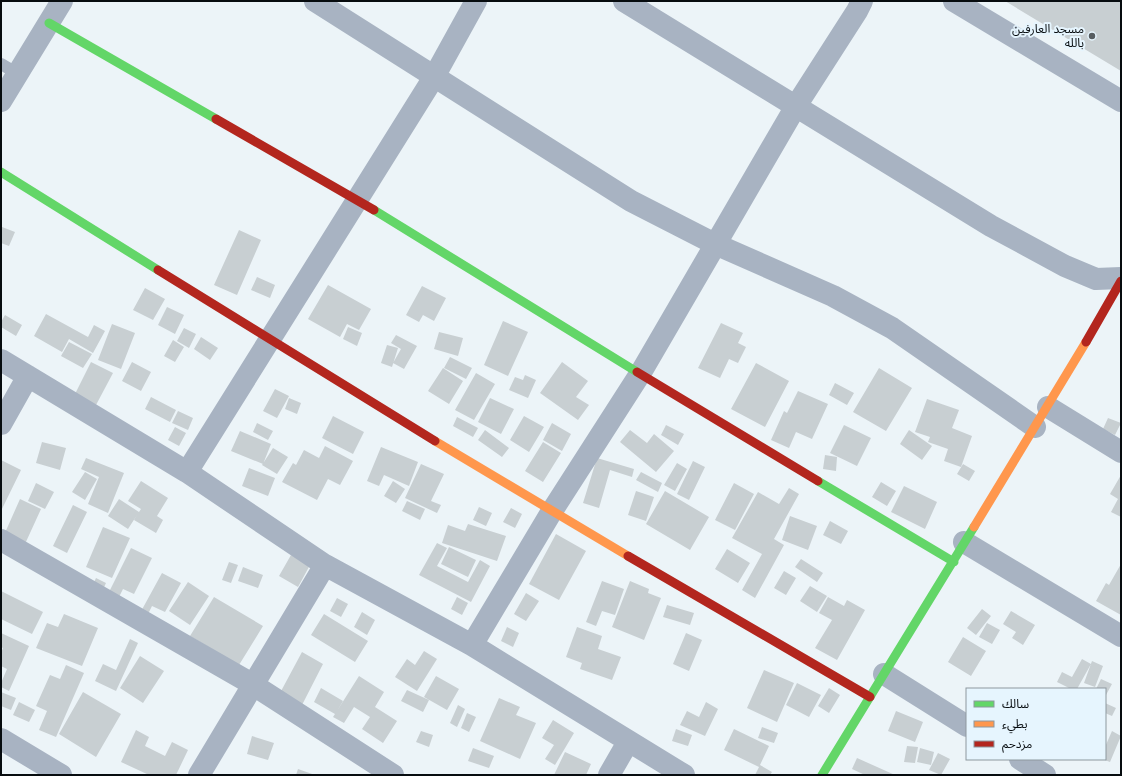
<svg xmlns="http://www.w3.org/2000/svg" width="1122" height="776" font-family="'Noto Serif','Noto Sans Arabic',serif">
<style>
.building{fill:#c8cfd2}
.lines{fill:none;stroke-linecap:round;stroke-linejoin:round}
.lane{stroke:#a8b3c2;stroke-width:12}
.street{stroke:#a8b3c2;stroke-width:22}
.fast{stroke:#63d668;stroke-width:9}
.slow{stroke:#ff974d;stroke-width:9}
.jam{stroke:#b3261e;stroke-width:9}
.poi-dot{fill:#575d61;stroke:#e6f5fe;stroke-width:1.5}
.labels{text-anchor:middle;stroke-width:4;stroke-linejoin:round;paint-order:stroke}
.poi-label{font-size:12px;fill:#070c0f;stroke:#e6f5fe;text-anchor:end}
</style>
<rect width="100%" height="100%" fill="#ecf4f8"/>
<!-- building -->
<path class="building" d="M1005,1H1121V71Z
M2,227L15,232L9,246L1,243Z
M239,230L261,240L237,295L214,285Z
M257,277L275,285L270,298L251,290Z
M328,285L371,309L359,330L347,324L340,337L308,319Z
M422,286L446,298L434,321L423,315L419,322L406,315Z
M145,288L165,299L153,320L133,310Z
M167,307L184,315L175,334L158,325Z
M46,314L88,337L94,325L105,331L93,353L69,339L62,352L34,336Z
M5,315L22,325L16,336L1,327V322Z
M503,321L528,332L508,376L484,365Z
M721,323L743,333L738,343L746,347L738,363L729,359L720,378L698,368Z
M112,324L135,333L121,369L98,360Z
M348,327L362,333L357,346L343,339Z
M184,328L196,334L189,348L177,341Z
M439,332L463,338L458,356L434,349Z
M396,335L417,346L404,369L393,363L401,349L391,343Z
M201,337L218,348L210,360L194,349Z
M173,340L184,347L175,362L164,356Z
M69,342L92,354L83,368L61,356Z
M387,345L398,348L392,367L381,363Z
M450,357L472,368L466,379L444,368Z
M91,362L113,373L96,405L75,394Z
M132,362L151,372L141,391L122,381Z
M562,362L588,381L576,397L589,405L578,420L540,393Z
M756,363L789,381L765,427L731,409Z
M443,368L463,381L449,404L428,391Z
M879,368L912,388L886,431L853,412Z
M476,373L495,384L474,420L455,410Z
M525,375L536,380L528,398L509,390L515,377L523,380Z
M835,383L854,393L847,405L829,395Z
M275,389L289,396L277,418L263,411Z
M798,391L828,404L812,439L796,432L789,448L771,440L784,411L787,413Z
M151,397L176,410L170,422L145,409Z
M289,398L301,403L297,414L285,409Z
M490,398L514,409L501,434L478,422Z
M927,399L959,410L952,428L972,436L961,467L944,461L948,449L928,442L930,437L915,432Z
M178,411L193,418L188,430L172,423Z
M333,416L364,432L353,454L322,438Z
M524,416L544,427L529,452L510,440Z
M457,417L478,428L473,437L453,426Z
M1108,418L1121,423L1115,435L1103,429Z
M257,423L273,431L268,440L253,432Z
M552,423L571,434L562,451L543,440Z
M666,425L684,434L678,445L661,435Z
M844,425L871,438L857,466L830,453Z
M175,427L186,433L179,446L168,440Z
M485,430L509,448L502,457L478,440Z
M630,430L647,443L654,434L674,451L656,472L620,442Z
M909,430L932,446L922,460L900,444Z
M240,431L271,444L263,464L231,451Z
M42,442L66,448L60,470L36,463Z
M543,442L561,453L543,482L525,471Z
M325,446L353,461L340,485L328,479L317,500L282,482L293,463L296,465L304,450L319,458Z
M381,447L418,462L409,486L384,475L379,486L367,481Z
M273,448L288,457L277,474L262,465Z
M825,455L837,457L836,471L823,469Z
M86,458L124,473L108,513L88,504L99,477L81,469Z
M597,458L634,469L632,477L610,470L599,508L583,503Z
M1,460L21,470L1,511Z
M693,461L705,467L689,500L677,494Z
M677,463L687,469L675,491L664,485Z
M421,464L444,474L431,501L441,505L437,513L405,498Z
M963,464L975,471L969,481L957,474Z
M249,468L275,478L268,496L242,486Z
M85,472L97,479L85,500L72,492Z
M641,472L662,483L658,492L636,480Z
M1121,475V517L1111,512L1118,499L1110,494Z
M141,481L168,498L157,516L163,520L156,533L134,520L137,515L128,529L108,516L119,499L139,512L141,509L128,501Z
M393,481L405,489L396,503L384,496Z
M881,482L896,491L887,506L872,497Z
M36,483L54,492L45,509L28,501Z
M734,483L754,494L735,530L715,520Z
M904,486L937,502L925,529L891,512Z
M789,488L799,494L774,539L784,545L755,598L742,590L762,554L732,538L758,492L779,504Z
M636,491L654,497L646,521L628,515Z
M665,491L709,517L690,550L646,524Z
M20,499L41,509L25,544L4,535Z
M407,501L425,509L420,520L402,511Z
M73,505L87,512L67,553L53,546Z
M479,507L492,513L486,526L473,520Z
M511,508L522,514L515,528L503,522Z
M790,516L817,526L808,550L782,540Z
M830,521L848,531L841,544L823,535Z
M468,524L506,536L497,561L442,543L448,525L465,531Z
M103,527L130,538L112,578L86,567Z
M556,534L586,551L559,600L529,584Z
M437,543L447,548L437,566L468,582L480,560L490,566L471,602L419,575Z
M449,547L476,560L468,577L441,564Z
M131,548L152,558L134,594L123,589L117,601L107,596Z
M727,549L750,563L738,583L715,569Z
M291,555L310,565L298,587L279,576Z
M801,559L823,573L817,582L795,567Z
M229,562L238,565L231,583L222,580Z
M1121,564V615L1096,601L1106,583L1109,585Z
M243,567L263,575L258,588L238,581Z
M784,571L796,578L786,595L774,588Z
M162,573L181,583L165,612L152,606L146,618L139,615Z
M96,578L106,583L99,598L89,593Z
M602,581L624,589L615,615L602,611L596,626L586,622Z
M630,581L649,589L648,593L661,598L644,640L612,627Z
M188,582L209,596L190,625L169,611Z
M810,586L827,596L817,612L800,601Z
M1,591L43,612L32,634L1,619Z
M526,593L539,601L526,621L514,614Z
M214,597L263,626L239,665L190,636Z
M457,597L468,603L462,615L451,609Z
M828,597L844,606L847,600L865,610L837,660L815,648L832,620L819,613Z
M337,598L348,604L341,617L330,611Z
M667,605L694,613L690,625L663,617Z
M982,609L991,616L976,635L967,628Z
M1011,611L1035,625L1023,645L1012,638L1016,632L1003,624Z
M362,612L375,620L367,635L354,627Z
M64,614L98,628L82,666L36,648L47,623L58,627Z
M324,614L368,641L355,662L311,635Z
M987,623L1000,630L992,644L979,637Z
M507,627L519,633L513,647L501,641Z
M577,627L602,636L598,649L621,657L612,680L580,669L582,663L566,657Z
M1,633L29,646L9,691L1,687V683L7,669L1,666V653L3,648L1,647Z
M686,633L702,640L689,671L673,664Z
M963,637L986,651L971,676L948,662Z
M130,639L138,643L116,691L95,681L103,664L116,670Z
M424,651L437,659L417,691L395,677L407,659L415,665Z
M302,652L323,664L302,705L280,693Z
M140,656L164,671L143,703L120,688Z
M1082,659L1091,664L1077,689H1071L1057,682L1062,672L1072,677Z
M1092,661L1103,666L1095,687L1084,683Z
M66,665L84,673L56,737L39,730L47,711L36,706L50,675L60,679Z
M764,670L794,683L777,722L747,708Z
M359,676L384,692L375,707L397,721L383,743L362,729L370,717L354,707L344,723L333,717L335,714L314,702L321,688L343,701L337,711Z
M436,676L459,689L447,710L424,697Z
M1101,679L1112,684L1106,695L1105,689H1096Z
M797,683L821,695L809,717L786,705Z
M829,688L840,695L829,713L818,706Z
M407,690L429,700L423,712L401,701Z
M1,692L16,698L11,710L1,706Z
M83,692L121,714L96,757L59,734Z
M499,698L520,707L516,715L536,723L520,759L480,741Z
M19,702L35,710L29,722L13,715Z
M706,702L718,709L705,736L680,725L687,711L699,717Z
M1105,703L1116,708L1112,716L1105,713Z
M458,705L465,709L457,727L450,723Z
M896,711L923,722L915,742L888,731Z
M467,713L476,717L469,732L461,728Z
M553,720L574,733L555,765L545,759L554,745L542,738Z
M762,727L778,733L774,743L758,738Z
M676,729L692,735L688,746L672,741Z
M734,729L769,746L760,765L772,772L770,775H755L759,767L724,750Z
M136,730L149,737L145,746L165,756L172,742L188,750L176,775H149L121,762Z
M421,731L433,735L429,747L416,742Z
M1112,731L1121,736L1110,762L1102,759H1105V747Z
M252,736L274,743L268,760L247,754Z
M907,746L918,747L915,763L904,762Z
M473,748L494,756L489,768L468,761Z
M920,748L934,752L931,765L917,762Z
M565,752L591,764L586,775H554Z
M938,753L950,759L941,775L929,770Z
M857,758L895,775H865L852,769Z
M298,769L315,775H296Z"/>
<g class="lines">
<!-- lane -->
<path class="lane" d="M1,64L18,74"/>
<!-- street -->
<path class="street" d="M315,1L631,201L715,244L833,296L892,328L1035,427
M624,1L991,226L1065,266L1096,279L1121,278
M954,1L1121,101
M1,101L62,1
M1,360L187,472L325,565L472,645L684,775
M1048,407L1121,452
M1,424L28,376
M187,472L434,77L476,1
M1,540L252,684L393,775
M964,542L1121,636
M472,645L552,511L640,374L796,106L857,11L862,1
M884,674L967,726
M1,739L61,775
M1020,759L1045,775
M199,775L325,565
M609,775L628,742"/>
<!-- fast -->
<path class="fast" d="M49,23L216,119
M1,172L158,270
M374,210L637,372
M818,481L954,562
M822,775L974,527"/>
<!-- slow -->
<path class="slow" d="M435,441L628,556
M974,527L1086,342"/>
<!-- jam -->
<path class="jam" d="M216,119L374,210
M158,270L435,441
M1086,342L1121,281
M637,372L818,481
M628,556L870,697"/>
</g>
<!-- markers -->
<circle class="poi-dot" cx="1092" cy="36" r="4"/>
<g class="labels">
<!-- poi labels -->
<g class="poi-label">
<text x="1084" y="33">مسجد العارفين<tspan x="1084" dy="14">بالله</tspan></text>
</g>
</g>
<!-- border -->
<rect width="1122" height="776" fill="none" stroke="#070c0f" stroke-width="4"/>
<!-- legend -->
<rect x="966" y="688" width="140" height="72" fill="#e6f5fe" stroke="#8d989e"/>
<rect x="974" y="701" width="20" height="6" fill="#63d668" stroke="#8d989e"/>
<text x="1002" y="708" font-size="12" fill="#070c0f">سالك</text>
<rect x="974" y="721" width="20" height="6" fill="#ff974d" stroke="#8d989e"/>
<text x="1002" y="728" font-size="12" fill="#070c0f">بطيء</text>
<rect x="974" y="741" width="20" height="6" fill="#b3261e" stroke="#8d989e"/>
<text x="1002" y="748" font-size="12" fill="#070c0f">مزدحم</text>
</svg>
